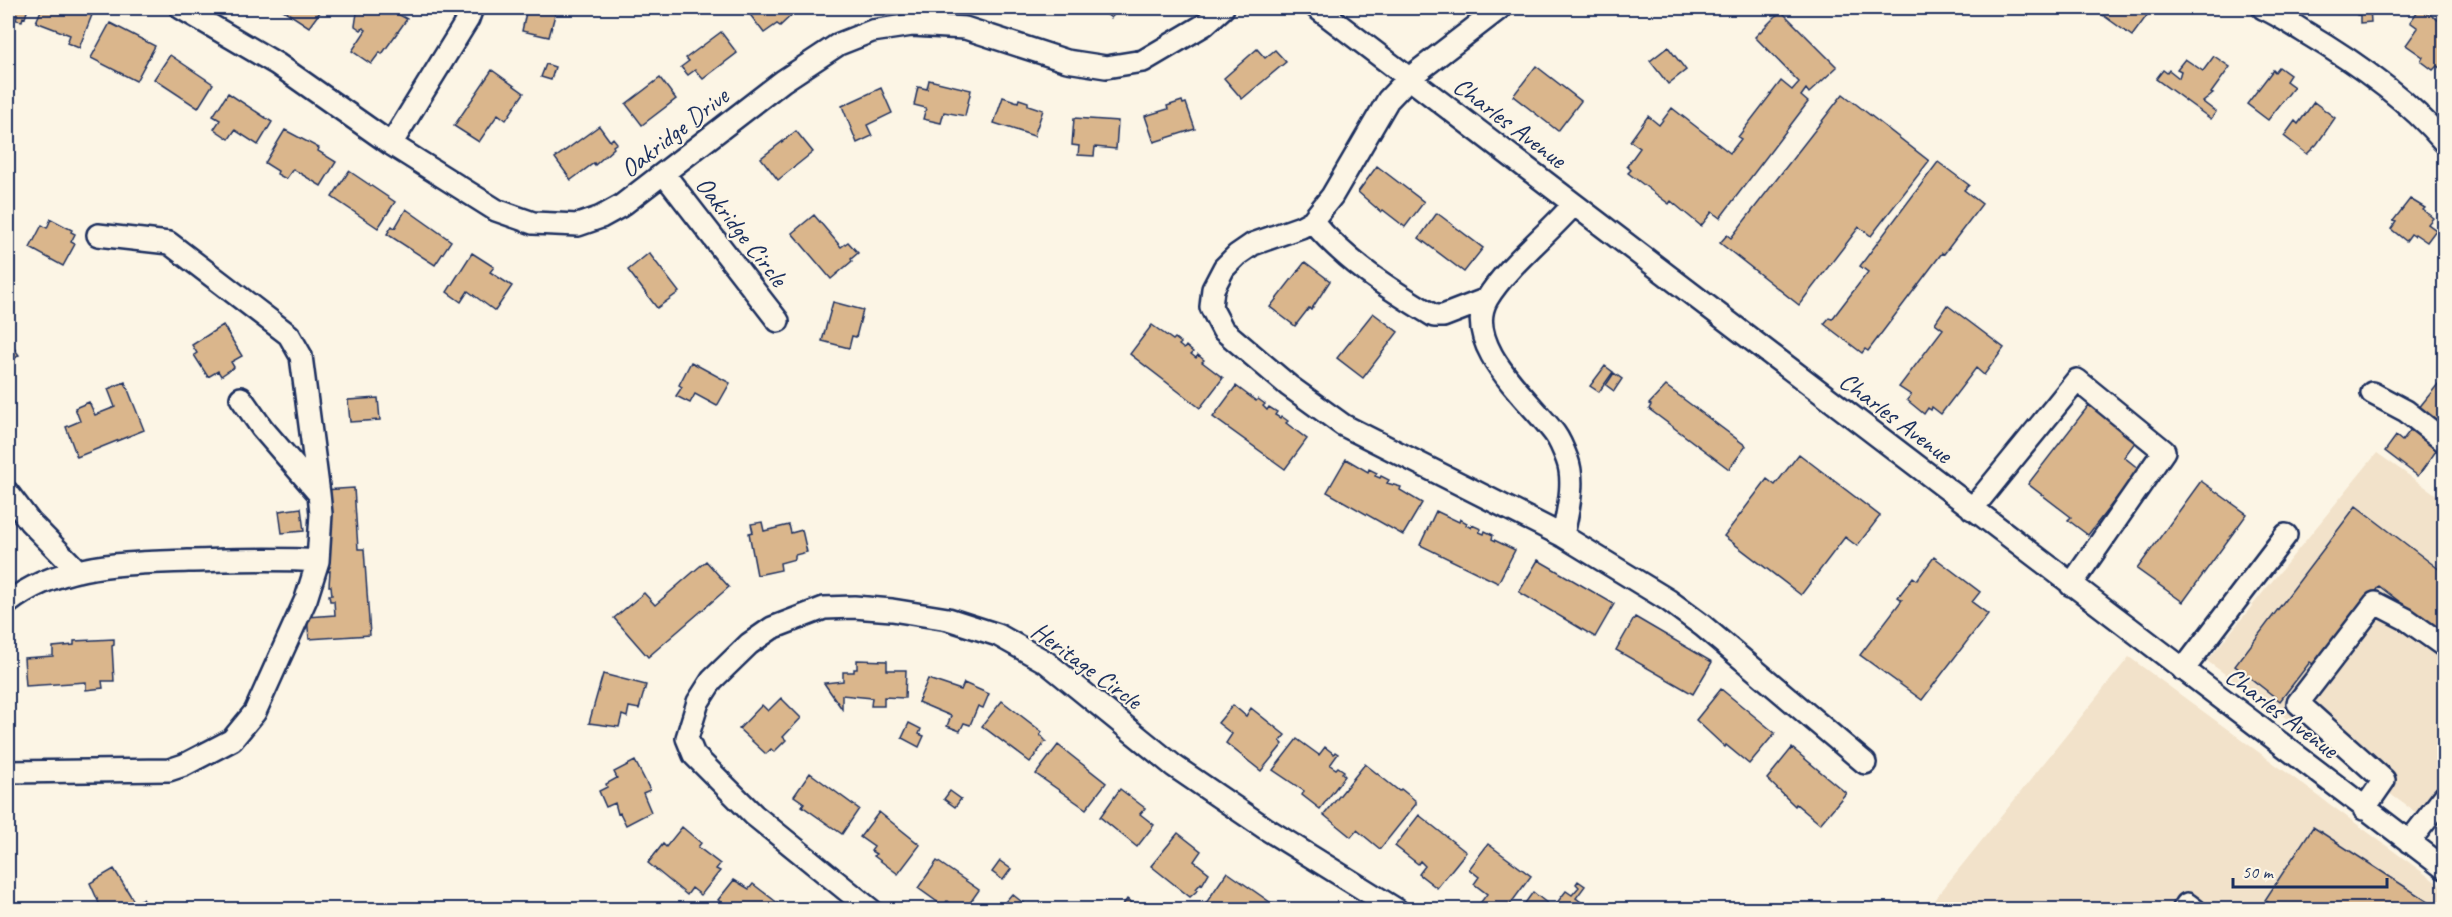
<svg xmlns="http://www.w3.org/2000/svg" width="2452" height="917" font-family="Caveat,sans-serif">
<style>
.built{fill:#f2e2ca}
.building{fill:#dab68c;stroke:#1b2f5e;stroke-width:1.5}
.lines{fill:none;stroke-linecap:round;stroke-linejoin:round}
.minor-casing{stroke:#1b2f5e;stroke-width:26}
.minor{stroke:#fcf5e5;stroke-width:21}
.labels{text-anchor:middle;stroke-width:4.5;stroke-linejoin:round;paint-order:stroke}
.street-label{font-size:26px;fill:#1b2f5e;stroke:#fcf5e5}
</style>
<rect width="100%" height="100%" fill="#fcf5e5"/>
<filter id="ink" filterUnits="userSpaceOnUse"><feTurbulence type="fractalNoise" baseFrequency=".0167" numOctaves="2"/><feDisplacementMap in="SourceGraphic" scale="12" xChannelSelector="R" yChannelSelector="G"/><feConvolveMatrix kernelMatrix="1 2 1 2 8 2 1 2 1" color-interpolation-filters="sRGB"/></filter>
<g filter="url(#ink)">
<!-- built -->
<path class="built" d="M2377,453L2444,500V833L2207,661Z
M2129,657L2444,888V910H1926Z"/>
<!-- building -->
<path class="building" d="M8,8H28L25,18L23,17L22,21L16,20L17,16L8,13Z
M42,8H73L92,15L79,48L67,43L70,35L36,22Z
M280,8H323L309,27Z
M361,8H387L407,19L382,54L380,52L371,64L352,51L366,30L363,28L361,30L355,26L357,13Z
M527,8H568L567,11L563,10L562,13L556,11L549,37L522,31Z
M754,8H799L780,26L777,24L764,33L748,12Z
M1099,8H1120L1111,18Z
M2093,8H2148L2151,10L2132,36Z
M2357,8H2370L2371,22L2360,23V15H2357Z
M2420,8L2444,24L2439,35L2444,39V71L2437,66L2433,70L2421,61L2423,57L2406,45L2418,28L2410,22Z
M1781,11L1837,67L1809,93L1806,89L1801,96L1808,102L1720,218L1712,212L1701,226L1671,201L1669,204L1628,173L1631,170L1627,166L1640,148L1630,141L1648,116L1659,125L1672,108L1730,153L1741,139L1738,137L1781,81L1792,90L1799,82L1755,37Z
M110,23L155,46L136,81L91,58Z
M721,32L737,53L703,79L695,70L688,75L681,67L689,61L686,58Z
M1668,47L1686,70L1668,84L1650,61Z
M1257,49L1265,58L1275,50L1286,62L1242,99L1224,78Z
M170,55L213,84L198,108L154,79Z
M2214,56L2230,67L2211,93L2213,94L2203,102L2216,112L2211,119L2156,79L2163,70L2167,73L2169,70L2179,78L2181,71L2177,69L2185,59L2203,71Z
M546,64L555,67L551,80L541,77Z
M1536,66L1581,101L1558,131L1513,96Z
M2279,67L2290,75L2286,81L2294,87L2268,120L2247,104L2273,70L2275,72Z
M492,70L524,93L506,120L498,114L479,142L454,126Z
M660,78L676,99L642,125L626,104Z
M929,80L971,90L965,116L944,112L941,123L923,119L926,108L914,105L918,87L927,89Z
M881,88L892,113L867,125L872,136L857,143L842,106Z
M228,93L272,122L258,145L235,130L229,139L214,129L220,120L213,116Z
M1843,94L1929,161L1871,236L1859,227L1799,305L1720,243L1727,235L1731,238Z
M1003,97L1018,102L1019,99L1028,102V105L1043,110L1034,136L994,123Z
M1182,101L1183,104L1186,103L1195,129L1154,142L1145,116L1168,109L1167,106Z
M2314,102L2335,118L2317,144L2307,154L2284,136L2295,121L2298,124Z
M1074,118L1118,121L1116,149L1095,147L1094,156L1078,155L1079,146L1072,145Z
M599,126L610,141L613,138L617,143L613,146L614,148L595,165L594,163L571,180L555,158Z
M285,130L319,148L318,151L336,162L321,186L293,169L286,179L277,174L278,171L265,163Z
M796,131L813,152L778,180L761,158Z
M1938,162L1969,185L1964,190L1982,204L1944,254L1942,253L1868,351L1865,349L1862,353L1824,324L1829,318L1832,319L1868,272L1860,266Z
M1377,166L1424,202L1405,227L1383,210L1381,212L1358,192Z
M349,171L395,202L378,228L332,197Z
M2410,199L2425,208L2423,210L2433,218L2428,224L2436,230L2427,242L2415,234L2414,236L2411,234L2406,241L2391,229L2396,222L2393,221Z
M406,209L451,241L435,265L387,234L392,226L395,228Z
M1437,213L1483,248L1464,272L1419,238Z
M814,215L841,247L848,242L858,253L851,259L852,261L831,279L792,233Z
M51,219L72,230L71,232L75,234L71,242L75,244L63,266L30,248L42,225L47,228Z
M472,253L494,267L490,272L512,286L495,311L468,291L461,302L447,292Z
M649,253L679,292L657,308L628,270Z
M1305,262L1330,281L1311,310L1309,308L1295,326L1270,307Z
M833,302L863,310L856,337L852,336L849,348L822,341Z
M1947,305L2004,348L1984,375L1976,368L1941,414L1932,407L1931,410L1928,408L1924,414L1907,400L1911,395L1899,387L1943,329L1935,323Z
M1373,313L1398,332L1363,378L1337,358Z
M223,325L242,356L231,362L234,367L221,376L218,371L208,377L194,355L197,353L192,345Z
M1152,325L1173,340L1175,338L1181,343L1179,345L1184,349L1186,346L1193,352L1191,354L1196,358L1198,355L1204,360L1202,362L1223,378L1200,408L1130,354Z
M8,340L19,355L8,364Z
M691,362L730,383L717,406L695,394L690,403L676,396L682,387L679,385Z
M1605,366L1613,372L1599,392L1590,386Z
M1614,373L1622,379L1614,391L1606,385Z
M125,382L144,430L77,457L66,427L80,421L75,408L89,402L95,415L115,407L108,389Z
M2438,384L2442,388L2444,385V433L2418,409Z
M1236,386L1256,401L1258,399L1265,404L1263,406L1267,410L1269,407L1277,412L1275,415L1280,418L1281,416L1288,421L1286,423L1307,439L1285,469L1213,417Z
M1666,386L1746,446L1729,469L1649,409L1651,405L1649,404Z
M378,398L380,420L350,422L348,400Z
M2089,405L2136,441L2124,457L2139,469L2088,535L2068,520L2071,517L2028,484Z
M2412,428L2439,447L2418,476L2385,451L2396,436L2402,441Z
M1799,454L1880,516L1857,546L1845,537L1801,595L1724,536L1767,479L1775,485Z
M1346,459L1368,472L1369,469L1377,473L1375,476L1380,478L1381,476L1389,480L1387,483L1401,487L1400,490L1422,503L1403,535L1327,492Z
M2201,481L2247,514L2183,602L2137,569Z
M354,488L358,549H364L370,635L309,639L307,617L335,615L334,601H330L329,595H332L331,586H329L330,571L327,572L330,567H327L329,563H326L323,490Z
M2356,506L2444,573V636L2379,586L2317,667L2310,662L2280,701L2235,666Z
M301,508L304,531L282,533L279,511Z
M1436,511L1459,522L1460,519L1467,523L1466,525L1471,528L1472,525L1481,529L1479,532L1484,534L1485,531L1493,535L1492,539L1515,550L1498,583L1420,545Z
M762,522L764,531L789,525L791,533L802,530L807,552L795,555V559L780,563L781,570L757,575L749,533L753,532L751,524Z
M1934,557L1980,592L1972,602L1988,614L1922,700L1860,655L1902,600L1898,597L1913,577L1917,580Z
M1538,560L1614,604L1595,637L1519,592Z
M706,561L729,587L648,657L614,618L644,593L655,605Z
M1635,617L1712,662L1693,694L1616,650Z
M114,639V645L112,646L114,681H102L103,688L86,690V682L26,686L24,658L53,656V647L74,645V641Z
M857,660L887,661V670H906L905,698L884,697V706H871L872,698L842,695V709L824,683L843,681V672H854V669H857Z
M603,674L646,685L639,709L629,707L627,717L622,715L619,727L589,723Z
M928,679L961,690L964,683L989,694L983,708L978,706L970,725L964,723L960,731L947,726L951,716L918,702Z
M1721,689L1775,733L1749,764L1726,745L1725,747L1696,720Z
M781,698L801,718L783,737L786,740L774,752L771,749L766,754L739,729L762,705L768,711Z
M1002,701L1042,732L1040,735L1046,741L1030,762L982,726Z
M1233,705L1246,716L1251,708L1285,735L1280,741L1283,744L1261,771L1226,743L1232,734L1218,723Z
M909,723L921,729L919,734L924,736L919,747L902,738Z
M1297,739L1319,755L1325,747L1334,754L1335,752L1338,754L1330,765L1336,769L1338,767L1344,771L1342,773L1345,776L1320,809L1302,795L1304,791L1273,770Z
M1058,745L1106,783L1086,809L1036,774Z
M1792,748L1846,793L1820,824L1796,804L1795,806L1767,779Z
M635,761L650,790L643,793L651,812L626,825L620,813L618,814L615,803L606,807L599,791L607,787L606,784L617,778L614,772Z
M1365,764L1399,791L1401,789L1416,801V804L1380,849L1357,830L1351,837L1324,815Z
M810,773L859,809L842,834L802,806L804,803L794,796Z
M1120,789L1145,808L1140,814L1154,825L1137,847L1100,817Z
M950,791L961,799L955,807L944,799Z
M879,812L920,845L898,874L874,856L876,854L871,851L874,847L860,837Z
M1419,815L1466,852L1437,888L1419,874L1425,866L1420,861L1418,864L1395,846Z
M682,827L701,843L698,847L720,864L716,869L720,871L701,895L692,888L687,895L648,863L663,844L666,847Z
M2313,827L2441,910H2279L2265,900Z
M1178,833L1201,851L1194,861L1209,873L1202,885L1201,883L1196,889L1198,890L1190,897L1151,866Z
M1488,844L1531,876L1506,910H1482L1478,906L1487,894L1474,884L1479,877L1469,869Z
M937,861L979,890L965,910H958L947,901L943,906L918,888Z
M1000,861L1011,869L1003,880L992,872Z
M114,869L135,903L143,899L149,910H102L90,883Z
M1227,872L1280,909L1210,910L1204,906Z
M734,880L749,889L753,884L779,904L774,910H730L718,900Z
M1578,881L1585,886L1576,898L1589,908L1588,910H1520L1533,892L1553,908L1566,891L1572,895L1579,887L1576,884Z
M1012,894L1032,910H998Z
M1127,899L1139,908L1138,910L1120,909Z"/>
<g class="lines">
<defs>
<path id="minor" d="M181,8L277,64L391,144L496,210L533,223L578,225L601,217L621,206L783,81L839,44L872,31L912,25L965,28L1067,61L1106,67L1143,61L1204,25L1223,8
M1317,8L2444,868
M1500,8L1408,79L1388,100L1332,196L1312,221L1301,227L1253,244L1237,255L1224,268L1213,289L1211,307L1223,330L1289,386L1343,425L1563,536L1668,600L1703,626L1865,763
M2263,8C2277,14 2290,23 2303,31C2352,60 2407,98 2444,142
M391,144L468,19L472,8
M664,174L778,321
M1312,221C1347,262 1387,288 1434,316H1443L1487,299
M98,235L169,243L289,335L301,356L319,494
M2372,393L2406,411L2444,441
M8,493L30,522L78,571
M1972,509L2077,380L2164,451L2071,585
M1563,536C1567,513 1576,482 1567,459C1564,451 1560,441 1555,434C1531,401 1461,345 1487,299C1506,267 1548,234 1574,204
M8,603C60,562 125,564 188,561C232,560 274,558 318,561
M2183,670L2286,535
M8,772L169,770L184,765L232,740L255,712L306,599L318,561L321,514L319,494L262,428L241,398
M2364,809L2384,780L2298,703L2375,603L2406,619L2444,646
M2409,842L2444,797
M871,910L754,815L694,755L687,738L698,702L712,680L749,644L772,628L824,608L854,607L892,610L948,619L998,635L1046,662L1174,766L1265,828L1397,910
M2183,910L2187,904L2195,910"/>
</defs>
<!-- minor casing -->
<use href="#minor" class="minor-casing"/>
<!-- minor -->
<use href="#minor" class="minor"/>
</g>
</g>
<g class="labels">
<!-- street labels -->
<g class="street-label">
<text transform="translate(1510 122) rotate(37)" y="9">Charles Avenue</text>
<text transform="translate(674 132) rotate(-38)" y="9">Oakridge Drive</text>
<text transform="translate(742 231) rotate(52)" y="9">Oakridge Circle</text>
<text transform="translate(1896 417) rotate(37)" y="9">Charles Avenue</text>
<text transform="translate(1087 665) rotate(36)" y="9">Heritage Circle</text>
<text transform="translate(2282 712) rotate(37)" y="9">Charles Avenue</text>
</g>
</g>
<!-- margin -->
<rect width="2452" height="917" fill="none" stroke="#fcf5e5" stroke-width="30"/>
<rect x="15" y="15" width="2422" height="887" fill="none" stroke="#1b2f5e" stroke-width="2" filter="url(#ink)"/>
<!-- scale -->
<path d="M2233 878v9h154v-9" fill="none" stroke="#1b2f5e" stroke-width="3"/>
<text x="2242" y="878" font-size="18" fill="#1b2f5e" stroke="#fcf5e5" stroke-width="4.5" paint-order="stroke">50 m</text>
</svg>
